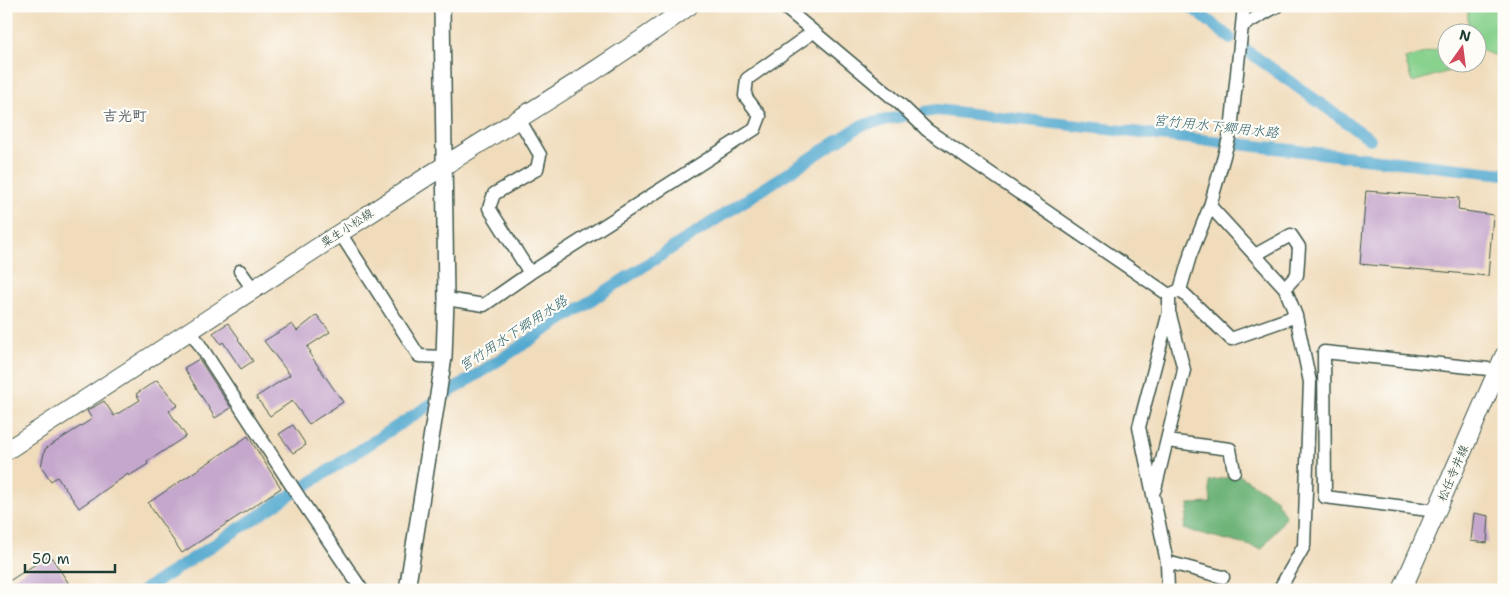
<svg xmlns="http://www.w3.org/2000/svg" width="1510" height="596" font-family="'Shantell Sans','Klee One',sans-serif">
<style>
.green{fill:#89d28e;stroke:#548861}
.forest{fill:#6eb479;stroke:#467856}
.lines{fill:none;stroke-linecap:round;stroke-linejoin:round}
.canal{stroke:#52a9cf;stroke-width:12}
.building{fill:#c5a6cc}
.minor-casing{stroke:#3e5548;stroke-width:15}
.tertiary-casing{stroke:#3e5548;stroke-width:18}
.secondary-casing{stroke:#3e5548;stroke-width:20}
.minor{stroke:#fff;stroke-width:12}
.tertiary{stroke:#fff;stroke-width:15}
.secondary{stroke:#fff;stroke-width:18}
.labels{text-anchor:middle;stroke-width:4.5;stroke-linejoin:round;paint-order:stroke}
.street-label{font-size:12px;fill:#1f3d34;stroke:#fdfcf7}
.water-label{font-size:14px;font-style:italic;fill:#31636a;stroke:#fdfcf7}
.quarter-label{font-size:15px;font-weight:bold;fill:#596269;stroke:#fdfcf7}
</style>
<rect width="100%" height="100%" fill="#fdfcf7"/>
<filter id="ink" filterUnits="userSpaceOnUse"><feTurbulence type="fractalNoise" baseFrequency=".02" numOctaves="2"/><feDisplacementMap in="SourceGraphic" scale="10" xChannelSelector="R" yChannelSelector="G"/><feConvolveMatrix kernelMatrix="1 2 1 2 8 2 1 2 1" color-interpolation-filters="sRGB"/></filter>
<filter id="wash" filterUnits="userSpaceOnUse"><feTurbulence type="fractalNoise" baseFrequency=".0096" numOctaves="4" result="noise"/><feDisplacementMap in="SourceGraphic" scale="20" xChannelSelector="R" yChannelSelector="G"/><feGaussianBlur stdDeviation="1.12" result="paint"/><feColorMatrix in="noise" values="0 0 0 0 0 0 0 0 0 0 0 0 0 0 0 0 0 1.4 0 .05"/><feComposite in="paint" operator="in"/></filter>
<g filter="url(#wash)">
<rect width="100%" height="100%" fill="#f0dcbb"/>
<!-- green -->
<path class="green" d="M1468,6H1504V57C1485,52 1478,55 1478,32H1468Z
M1447,46L1448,62L1454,63L1456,69L1412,82L1405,59Z"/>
<!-- forest -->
<path class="forest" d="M1239,475L1275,498L1286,517L1262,549L1184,529L1189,504L1211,503L1209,481Z"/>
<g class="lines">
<!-- canal -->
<path class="canal" d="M1190,6L1230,38
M1246,50L1370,139
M925,112L937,110L1504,174
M144,590L862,125L904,116"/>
</g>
<g id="blocks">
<!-- building -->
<path class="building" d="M1366,191L1459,198L1458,210L1493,215L1488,276L1360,264Z
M317,315L330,332L307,347L311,352L309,353L343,402L309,424L292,401L270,416L256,397L290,375L264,341L292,324L297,331Z
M228,323L239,338L238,339L253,361L241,369L223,342L221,344L213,333Z
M199,359L231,408L215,418L184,368Z
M157,380L178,405L169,411L186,436L147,462L148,464L129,476L128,474L79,508L57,477L51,481L41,466L45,449L92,419L87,411L104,401L114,416L140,400L136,394Z
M293,425L306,445L293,453L279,434Z
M248,436L281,488L182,553L148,503Z
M1474,513L1489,516L1487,543L1471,541Z
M50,555L73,590H6V583Z"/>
</g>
</g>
<g filter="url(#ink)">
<use href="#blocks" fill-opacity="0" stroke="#3e5548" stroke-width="1"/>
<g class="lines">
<defs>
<path id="minor" d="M783,6L900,104L927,130L1169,295
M1242,26L1277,6
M519,119L540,155L537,169L494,194L489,208L530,273
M1210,206L1285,288L1296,316L1310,382L1304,546L1279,590
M340,233L419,356L444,357
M1255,255L1291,235L1299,247L1297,275L1285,288
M240,271L253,289
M1180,290L1231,339L1296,316
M1169,295L1180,290L1190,256L1210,206L1231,131L1244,6
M446,299L484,305L530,273L755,129L760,116L745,96L747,79L813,32
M190,330L301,500L362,590
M1167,441L1230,449L1234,471
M1155,489L1184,370L1170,315
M1437,511L1325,497L1324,352L1498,370
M1167,562L1223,577
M1168,590L1167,562L1139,427L1169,312V295"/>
<path id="tertiary" d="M407,590L444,357L446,299L442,6"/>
<path id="secondary" d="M6,451C147,359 287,267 428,176C516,120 605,67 689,6
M1402,590L1504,356"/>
</defs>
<!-- minor casing -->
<use href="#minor" class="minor-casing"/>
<!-- tertiary casing -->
<use href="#tertiary" class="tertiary-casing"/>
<!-- secondary casing -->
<use href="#secondary" class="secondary-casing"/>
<!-- minor -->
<use href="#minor" class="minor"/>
<!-- tertiary -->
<use href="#tertiary" class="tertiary"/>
<!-- secondary -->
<use href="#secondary" class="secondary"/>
</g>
</g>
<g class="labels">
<!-- street labels -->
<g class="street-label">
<text transform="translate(347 228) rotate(-33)" y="4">粟生小松線</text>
<text transform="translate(1453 473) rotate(-67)" y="4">松任寺井線</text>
</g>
<!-- water labels -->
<g class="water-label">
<text transform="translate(1216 126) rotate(6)" y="5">宮竹用水下郷用水路</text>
<text transform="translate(513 333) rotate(-33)" y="5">宮竹用水下郷用水路</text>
</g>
<!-- quarter labels -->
<g class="quarter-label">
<text x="125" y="121">吉光町</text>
</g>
</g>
<!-- margin -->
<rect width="1510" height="596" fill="none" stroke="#fdfcf7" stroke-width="25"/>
<!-- north arrow -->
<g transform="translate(1462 48) rotate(14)"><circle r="24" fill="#fdfcf7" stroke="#a4b0a9"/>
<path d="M0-4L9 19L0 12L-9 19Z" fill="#d1495b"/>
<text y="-8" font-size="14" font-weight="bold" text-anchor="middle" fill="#1f3d34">N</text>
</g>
<!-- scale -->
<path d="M25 564v8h90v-8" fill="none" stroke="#1f3d34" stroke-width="2.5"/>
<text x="32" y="564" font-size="15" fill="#1f3d34" stroke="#fdfcf7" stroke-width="4" paint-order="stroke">50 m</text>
</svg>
